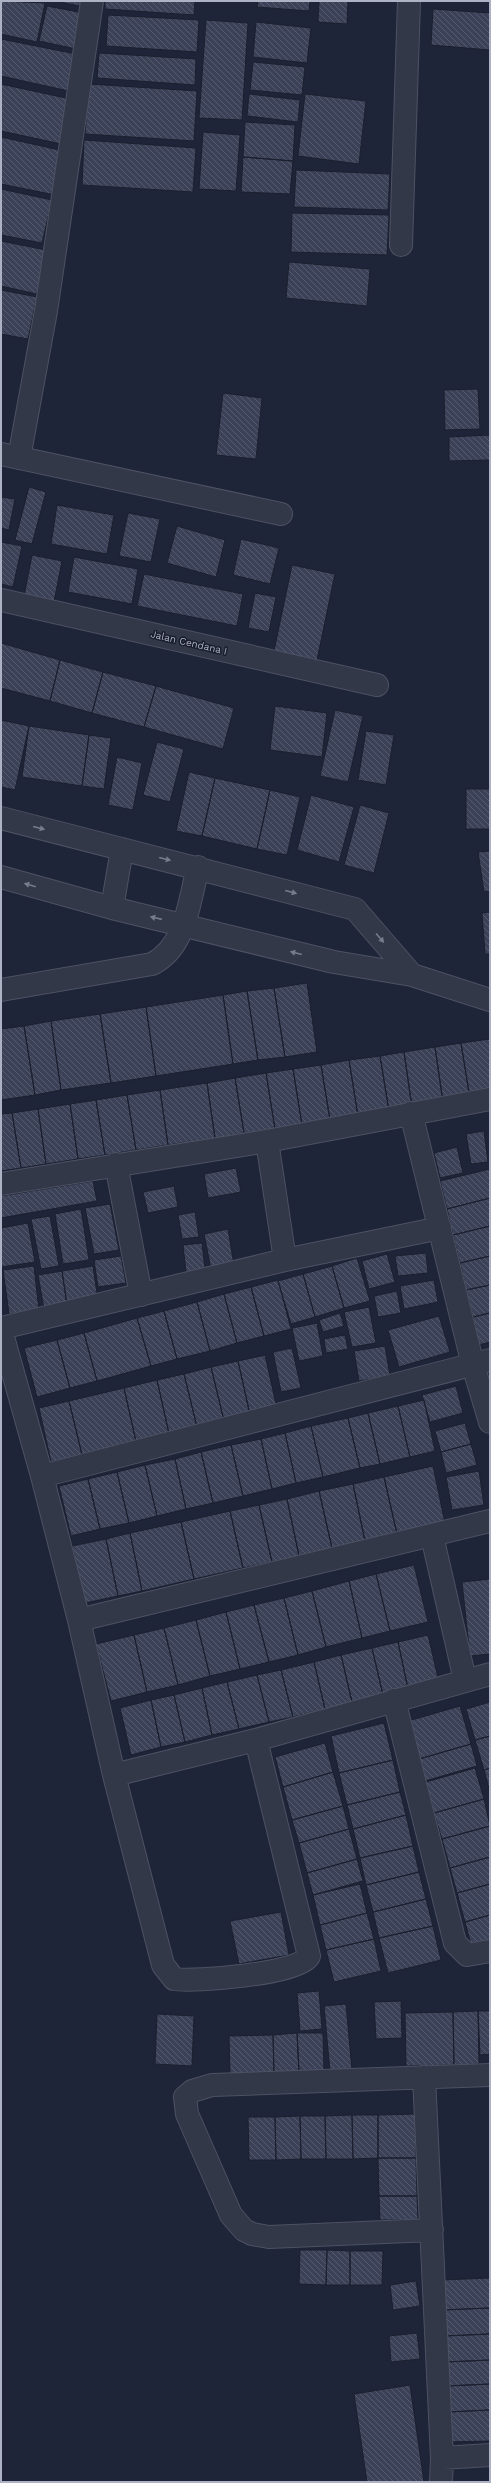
<svg xmlns="http://www.w3.org/2000/svg" width="491" height="2483" font-family="'Work Sans',sans-serif">
<style>
.building{fill:url(#building-back-hatch);stroke:#1b1f2e}
.lines{fill:none;stroke-linecap:round;stroke-linejoin:round}
.minor-casing{stroke:#4d5263;stroke-width:24}
.minor{stroke:#333848;stroke-width:22}
.oneway{fill:#767b8d}
.labels{text-anchor:middle;stroke-width:3;stroke-linejoin:round;paint-order:stroke}
.street-label{font-size:10px;fill:#adb2c5;stroke:#191d2c}
</style>
<defs>
<pattern id="building-back-hatch" width="6" height="6" patternUnits="userSpaceOnUse"><rect width="6" height="6" fill="#3b4258"/><path d="M-1 5l2 2M0 0l6 6M5-1l2 2" fill="none" stroke="#555b6e"/></pattern>
</defs>
<rect width="100%" height="100%" fill="#1f2538"/>
<!-- building -->
<path class="building" d="M1,1L45,3L37,42L1,34Z
M54,1H86L85,7Z
M105,1H195L194,15L105,9Z
M258,1H310L309,11L257,7Z
M319,1H348L347,24L318,22Z
M47,6L89,14L81,50L39,41Z
M433,9L490,13V50L431,45Z
M108,15L199,20L197,52L106,46Z
M206,20L248,23L242,120L199,118Z
M256,22L311,28L307,63L253,57Z
M1,39L81,55L73,92L1,76Z
M99,53L196,59L195,85L97,78Z
M253,62L305,67L302,95L250,90Z
M1,84L75,100L66,145L1,131Z
M89,84L197,91L194,141L85,134Z
M249,94L300,100L298,122L247,116Z
M305,94L366,101L359,164L298,156Z
M245,122L295,125L293,161L243,157Z
M203,132L240,135L236,191L199,189Z
M1,137L64,151L55,195L1,184Z
M84,140L196,148L193,192L82,185Z
M243,157L293,161L290,194L241,192Z
M296,170L390,174L388,210L294,207Z
M1,189L52,200L42,243L1,235Z
M292,213L389,215L387,255L291,252Z
M1,241L46,250L37,294L1,286Z
M289,262L370,269L367,306L286,298Z
M1,290L37,297L28,339L1,334Z
M478,389L480,429L445,430L444,390Z
M223,393L262,398L256,459L216,455Z
M490,435V460L449,461V437Z
M29,487L46,492L32,544L15,540Z
M1,497L15,499L9,530L1,528Z
M57,505L114,515L107,554L51,544Z
M128,513L160,519L151,562L119,556Z
M177,526L225,540L216,577L167,563Z
M241,539L279,548L270,584L233,575Z
M1,542L22,546L13,587L1,584Z
M32,555L62,561L54,602L24,596Z
M74,557L138,569L132,604L68,592Z
M292,565L335,574L317,660L274,651Z
M144,574L243,594L237,626L137,606Z
M255,593L276,597L269,632L248,628Z
M1,643L60,660L50,701L1,688Z
M60,660L103,672L92,713L50,701Z
M103,672L156,686L144,727L92,713Z
M156,686L234,708L223,749L144,727Z
M275,706L327,713L322,757L270,750Z
M335,710L363,716L348,782L320,776Z
M1,720L29,726L15,790L1,787Z
M29,726L89,735L82,786L22,777Z
M366,731L394,735L386,785L358,780Z
M89,735L111,738L104,789L82,786Z
M157,742L184,749L170,802L143,795Z
M117,757L142,763L133,810L108,805Z
M189,772L215,778L202,836L176,831Z
M215,778L270,790L257,849L202,836Z
M466,789H490V829H466Z
M270,790L300,797L287,855L257,849Z
M311,795L354,807L339,862L297,850Z
M360,805L389,813L374,873L344,865Z
M490,851V891L484,892L478,852Z
M490,912V954H485L482,913Z
M307,983L317,1052L285,1057L274,988Z
M274,988L285,1057L258,1060L247,991Z
M247,991L258,1060L233,1064L223,995Z
M223,995L233,1064L156,1076L146,1007Z
M146,1007L156,1076L111,1083L100,1014Z
M100,1014L111,1083L61,1090L51,1021Z
M51,1021L61,1090L35,1095L24,1026Z
M24,1026L35,1095L1,1100V1029Z
M490,1039V1096L470,1099L461,1043Z
M461,1043L470,1099L443,1102L435,1047Z
M435,1047L443,1102L412,1107L404,1052Z
M404,1052L412,1107L389,1111L380,1056Z
M380,1056L389,1111L358,1116L349,1060Z
M349,1060L358,1116L330,1120L321,1065Z
M321,1065L330,1120L302,1125L293,1069Z
M293,1069L302,1125L275,1129L266,1073Z
M266,1073L275,1129L244,1133L235,1078Z
M235,1078L244,1133L215,1138L207,1083Z
M207,1083L215,1138L168,1145L160,1090Z
M160,1090L168,1145L136,1150L127,1095Z
M127,1095L136,1150L105,1155L96,1100Z
M96,1100L105,1155L78,1159L70,1104Z
M70,1104L78,1159L46,1164L38,1109Z
M38,1109L46,1164L21,1168L12,1113Z
M12,1113L21,1168L1,1171V1114Z
M484,1131L488,1162L471,1164L466,1134Z
M457,1147L463,1173L440,1178L434,1153Z
M236,1168L241,1192L208,1198L204,1174Z
M490,1169V1198L447,1209L440,1181Z
M93,1181L97,1201L1,1218V1196Z
M174,1186L178,1207L148,1213L143,1192Z
M490,1198V1226L453,1235L447,1209Z
M110,1204L119,1250L94,1254L85,1208Z
M81,1209L89,1260L63,1264L55,1214Z
M195,1212L199,1237L182,1239L178,1215Z
M50,1216L59,1266L41,1269L31,1219Z
M28,1223L35,1262L1,1267V1228Z
M490,1226V1256L460,1263L453,1235Z
M228,1229L234,1265L211,1269L204,1234Z
M202,1243L205,1269L186,1272L183,1245Z
M426,1253L428,1273L398,1276L395,1256Z
M387,1254L395,1282L369,1289L362,1261Z
M121,1256L126,1283L98,1287L94,1260Z
M490,1256V1285L466,1290L460,1263Z
M357,1258L370,1301L344,1308L332,1266Z
M34,1266L39,1310L9,1314L3,1270Z
M93,1266L98,1300L67,1305L62,1271Z
M332,1266L344,1308L315,1317L303,1274Z
M62,1271L67,1305L44,1309L38,1275Z
M303,1274L315,1317L291,1324L278,1281Z
M278,1280L291,1329L264,1336L251,1287Z
M434,1280L438,1302L404,1309L400,1286Z
M490,1285V1313L473,1317L466,1290Z
M251,1287L264,1336L237,1343L224,1294Z
M397,1291L401,1313L378,1317L374,1296Z
M224,1294L237,1343L210,1351L197,1302Z
M197,1302L210,1351L177,1359L164,1311Z
M369,1307L376,1343L352,1347L344,1312Z
M164,1311L177,1359L151,1366L137,1318Z
M340,1313L344,1326L323,1332L319,1320Z
M490,1313V1342L479,1345L473,1317Z
M439,1316L450,1352L399,1367L388,1330Z
M137,1318L151,1366L97,1381L84,1333Z
M317,1323L323,1356L299,1361L292,1328Z
M84,1333L97,1381L70,1388L57,1340Z
M345,1335L348,1349L326,1353L324,1339Z
M57,1340L70,1388L37,1397L24,1348Z
M385,1346L390,1376L359,1381L354,1351Z
M292,1348L301,1388L281,1392L273,1352Z
M265,1355L278,1413L251,1419L238,1361Z
M238,1361L251,1419L225,1425L211,1367Z
M211,1367L225,1425L198,1431L184,1374Z
M184,1374L198,1431L170,1438L157,1380Z
M157,1380L170,1438L137,1446L124,1388Z
M456,1386L463,1413L430,1422L422,1395Z
M124,1388L137,1446L83,1459L69,1401Z
M424,1400L435,1451L410,1457L398,1406Z
M69,1401L83,1459L52,1466L39,1408Z
M398,1406L410,1457L380,1464L368,1413Z
M368,1413L380,1464L360,1468L348,1418Z
M348,1418L360,1468L323,1477L311,1426Z
M465,1423L471,1444L441,1452L435,1431Z
M311,1426L323,1477L296,1483L285,1433Z
M285,1433L296,1483L272,1489L261,1439Z
M261,1439L272,1489L243,1496L231,1445Z
M471,1444L477,1465L446,1473L441,1452Z
M231,1445L243,1496L213,1503L201,1452Z
M201,1452L213,1503L186,1509L175,1459Z
M175,1459L186,1509L157,1516L145,1465Z
M145,1465L157,1516L129,1523L117,1472Z
M433,1466L445,1523L397,1534L384,1477Z
M479,1471L484,1505L452,1510L446,1477Z
M117,1472L129,1523L100,1529L88,1479Z
M384,1477L397,1534L365,1541L353,1484Z
M88,1479L100,1529L71,1536L59,1486Z
M353,1484L365,1541L332,1548L319,1491Z
M319,1491L332,1548L299,1556L287,1499Z
M287,1499L299,1556L272,1562L259,1505Z
M259,1505L272,1562L243,1568L230,1511Z
M230,1511L243,1568L194,1579L181,1522Z
M181,1522L194,1579L142,1591L130,1533Z
M130,1533L142,1591L118,1596L106,1539Z
M106,1539L118,1596L85,1603L72,1546Z
M414,1565L428,1622L390,1631L376,1574Z
M376,1574L390,1631L362,1638L349,1581Z
M490,1579V1654L470,1656L462,1582Z
M349,1581L362,1638L326,1647L312,1591Z
M312,1591L326,1647L298,1655L284,1598Z
M284,1598L298,1655L269,1662L254,1605Z
M254,1605L269,1662L240,1669L226,1612Z
M226,1612L240,1669L210,1676L196,1620Z
M196,1620L210,1676L178,1685L164,1628Z
M164,1628L178,1685L147,1692L134,1635Z
M134,1635L147,1692L111,1701L96,1644Z
M428,1635L439,1682L408,1689L398,1642Z
M398,1642L408,1689L383,1695L372,1648Z
M372,1648L383,1695L352,1702L341,1655Z
M341,1655L352,1702L325,1709L314,1662Z
M314,1662L325,1709L293,1717L281,1670Z
M281,1670L293,1717L269,1722L257,1675Z
M257,1675L269,1722L239,1729L227,1682Z
M227,1682L239,1729L212,1735L202,1688Z
M202,1688L212,1735L185,1742L174,1695Z
M174,1695L185,1742L161,1747L151,1700Z
M151,1700L161,1747L131,1755L120,1708Z
M490,1702V1736L475,1740L466,1709Z
M460,1706L471,1744L419,1759L408,1721Z
M384,1723L393,1760L339,1773L331,1736Z
M490,1736V1768L484,1770L475,1740Z
M325,1743L333,1772L283,1787L275,1757Z
M471,1744L477,1766L425,1781L419,1759Z
M393,1760L400,1792L347,1805L339,1773Z
M475,1768L484,1799L434,1813L426,1782Z
M490,1768V1792L484,1770Z
M333,1772L343,1806L292,1820L283,1787Z
M400,1792L406,1815L353,1829L347,1805Z
M484,1799L490,1826L442,1839L434,1813Z
M343,1806L349,1829L299,1843L292,1820Z
M406,1815L413,1846L360,1858L353,1829Z
M490,1826V1857L450,1868L442,1839Z
M349,1829L357,1859L307,1873L299,1843Z
M413,1846L419,1872L366,1885L360,1858Z
M490,1857V1884L457,1893L450,1868Z
M357,1859L363,1881L313,1895L307,1873Z
M419,1872L426,1899L373,1912L366,1885Z
M360,1884L367,1913L320,1925L313,1895Z
M490,1884V1915L465,1922L457,1893Z
M426,1899L433,1926L379,1938L373,1912Z
M281,1912L289,1955L239,1964L230,1921Z
M367,1913L374,1939L326,1950L320,1925Z
M490,1915V1943L472,1948L465,1922Z
M433,1926L441,1960L388,1973L379,1938Z
M374,1939L381,1971L334,1982L326,1950Z
M319,1991L322,2029L300,2031L297,1993Z
M401,2001L402,2038L376,2039L374,2002Z
M346,2004L352,2070L330,2072L324,2006Z
M478,2011L479,2064L454,2065L453,2012Z
M478,2011H490V2054L480,2055Z
M453,2012L454,2065L406,2066L405,2013Z
M157,2014L194,2016L192,2066L155,2064Z
M297,2033L299,2072L274,2073L273,2035Z
M297,2033H323L324,2071L299,2072Z
M273,2035L274,2073L230,2075L229,2036Z
M415,2114L416,2158H378V2115Z
M352,2115L353,2159H326L325,2116Z
M352,2115H378V2158L353,2159Z
M300,2116L301,2159L276,2160L275,2117Z
M300,2116H325L326,2159H301Z
M248,2117H275L276,2160H249Z
M378,2158H416L417,2196H379Z
M379,2196H417L418,2220H380Z
M300,2250H327L326,2285L299,2284Z
M327,2250L350,2251V2285H326Z
M350,2251H383L382,2285H350Z
M490,2278V2308L442,2310L441,2280Z
M416,2281L420,2306L393,2310L390,2285Z
M490,2308V2334L444,2336L442,2310Z
M417,2333L420,2359L391,2362L389,2336Z
M490,2334V2360L445,2362L444,2336Z
M490,2360V2384L446,2386L445,2362Z
M490,2384V2410L447,2412L446,2386Z
M410,2385L424,2482H367L354,2394Z
M490,2410V2441L448,2442L447,2412Z"/>
<g class="lines">
<defs>
<path id="minor" d="M401,245L409,1
M1,454L281,514
M19,458L46,311L92,1
M1,600L377,685
M1,818L355,909L412,975
M1,877L112,908L334,962L412,975L490,1000
M112,908L122,849
M1,990L152,964C186,947 189,902 198,867
M411,1113L473,1365L490,1422
M267,1141L285,1260
M116,1164L141,1295
M1,1184L267,1141L490,1099
M1,1328L285,1260L440,1228
M1,1330L42,1476L79,1620L114,1775L163,1965L174,1979C194,1982 301,1974 309,1956L256,1740
M42,1476L490,1360
M432,1536L465,1680
M79,1620L490,1521
M394,1700L455,1943L467,1955L490,1951
M114,1775L256,1740L490,1674
M424,2077L442,2458L441,2482
M432,2230L269,2237L252,2234L244,2230L231,2215L187,2114L185,2097L192,2091L212,2085L490,2075
M442,2458L490,2455"/>
</defs>
<!-- minor casing -->
<use href="#minor" class="minor-casing"/>
<!-- minor -->
<use href="#minor" class="minor"/>
</g>
<!-- one-way arrows -->
<defs><path id="oneway-solid" d="M-6-.8H1V-3.2L6.5 0L1 3.2V.8H-6Z"/></defs>
<g class="oneway">
<use href="#oneway-solid" transform="translate(39 828) rotate(14)"/>
<use href="#oneway-solid" transform="translate(165 859) rotate(14)"/>
<use href="#oneway-solid" transform="translate(30 885) rotate(-164)"/>
<use href="#oneway-solid" transform="translate(291 892) rotate(15)"/>
<use href="#oneway-solid" transform="translate(156 918) rotate(-167)"/>
<use href="#oneway-solid" transform="translate(380 938) rotate(49)"/>
<use href="#oneway-solid" transform="translate(296 953) rotate(-166)"/>
</g>
<g class="labels">
<!-- street labels -->
<g class="street-label">
<text transform="translate(189 642) rotate(13)" y="4">Jalan Cendana I</text>
</g>
</g>
<!-- border -->
<rect width="491" height="2483" fill="none" stroke="#adb2c5" stroke-width="4"/>
</svg>
